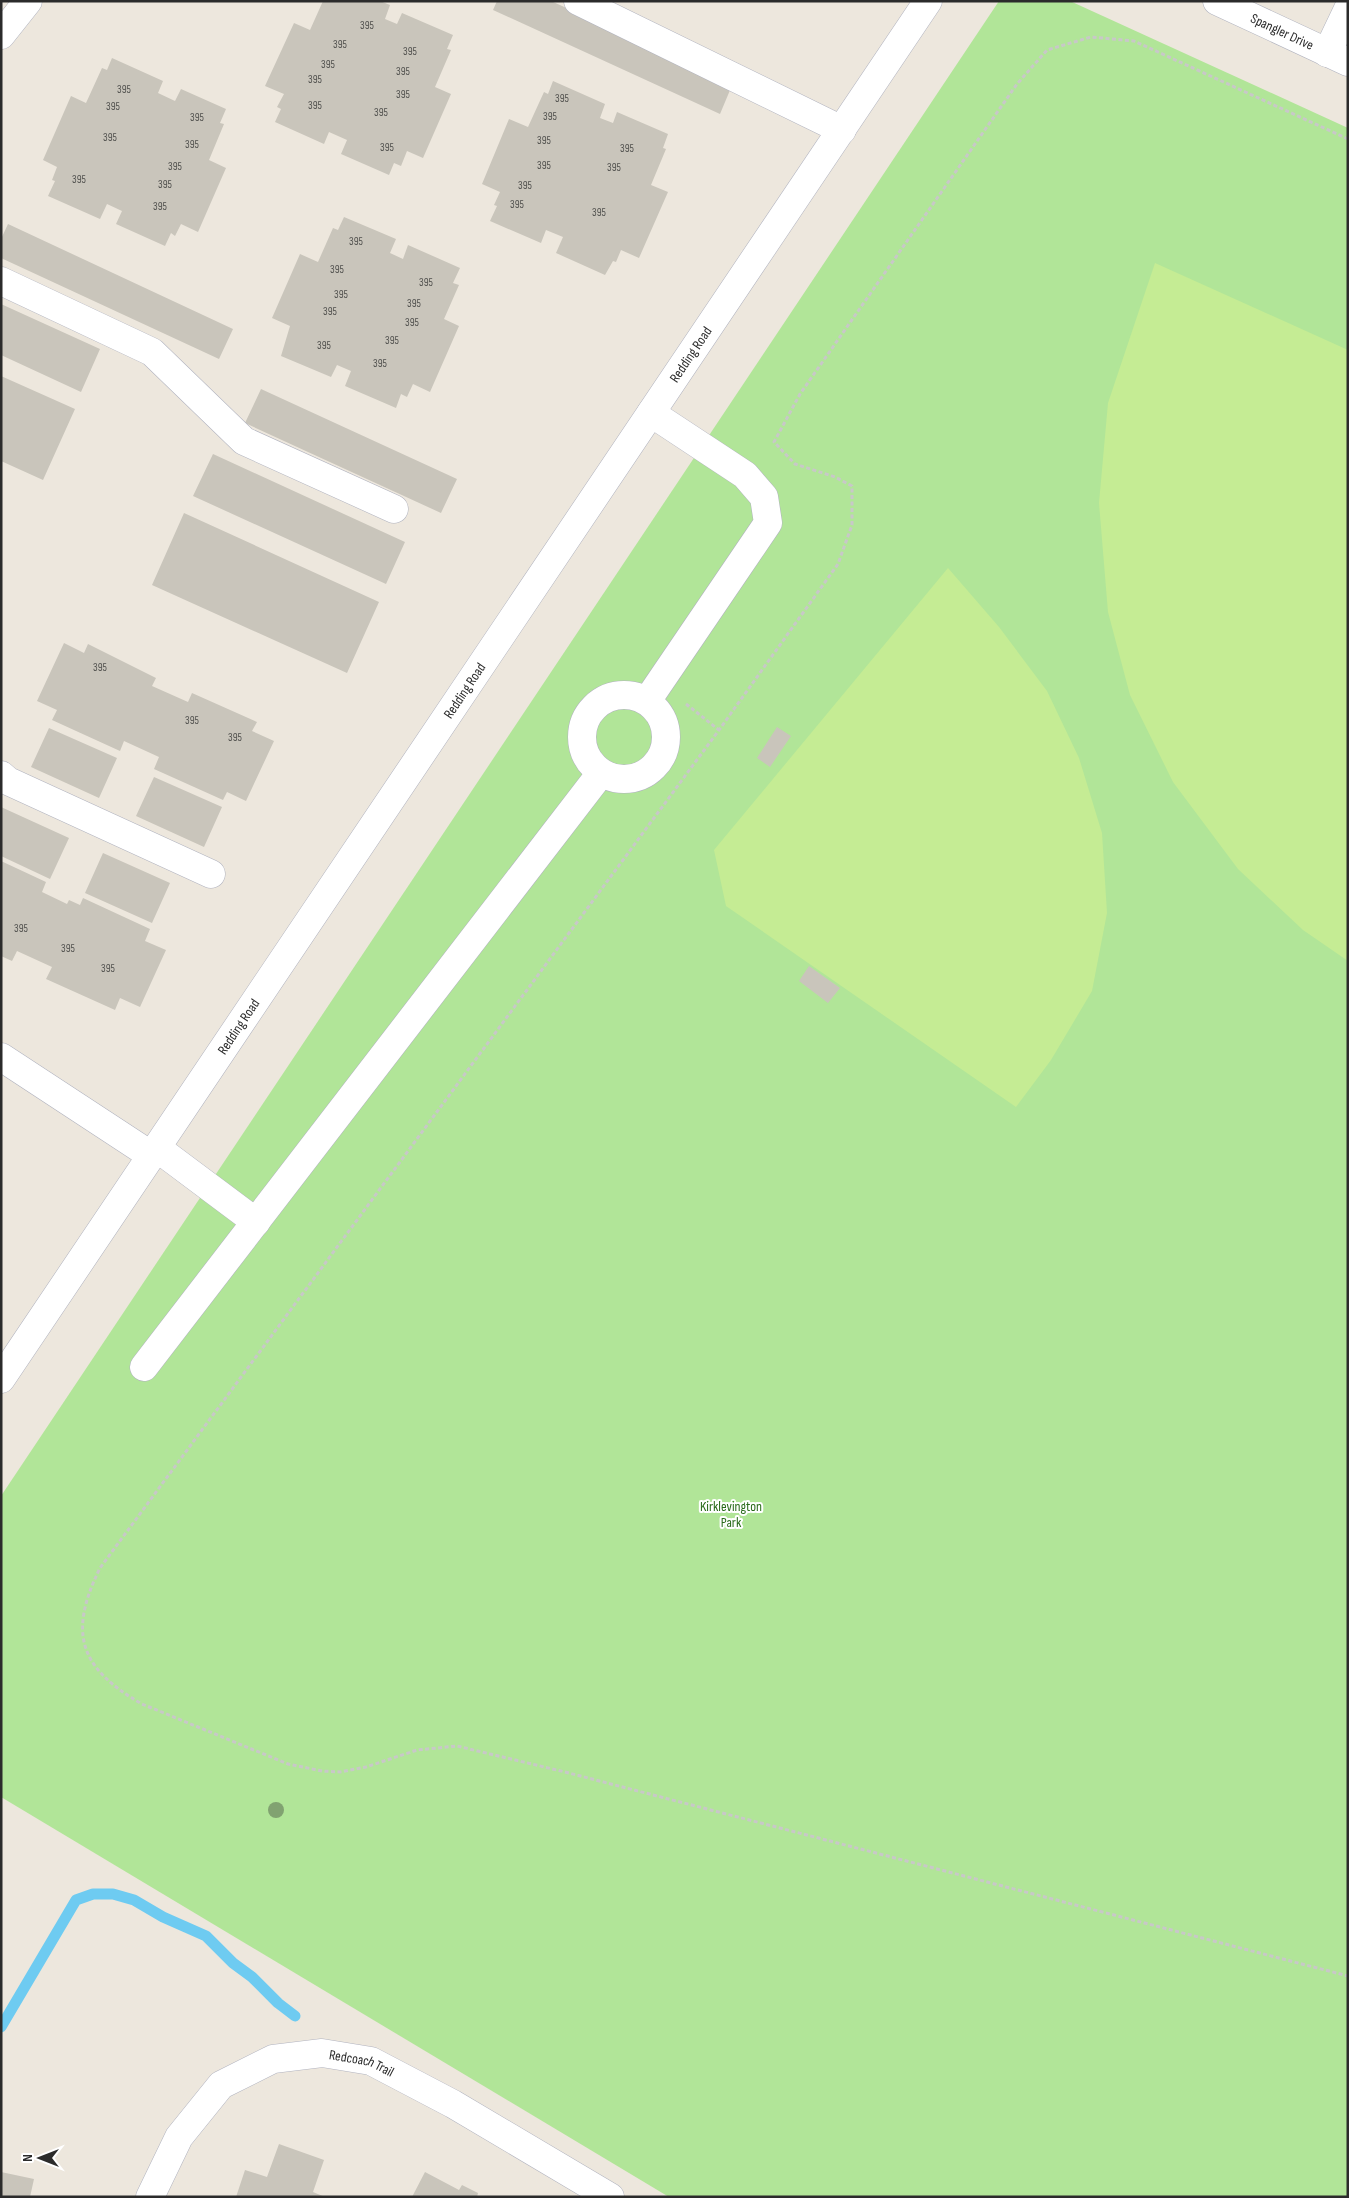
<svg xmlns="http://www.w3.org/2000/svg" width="1349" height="2198" font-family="'Sofia Sans Condensed',sans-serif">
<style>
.green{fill:#b1e598}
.pitch{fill:#c5ec94}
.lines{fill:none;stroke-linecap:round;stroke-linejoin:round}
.stream{stroke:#6ecbf1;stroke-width:11}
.building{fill:#c9c5bb}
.minor-casing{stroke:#b1b3bf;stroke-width:29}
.path{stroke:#c8c8c8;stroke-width:3;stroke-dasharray:4 2.5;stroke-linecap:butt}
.minor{stroke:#fff;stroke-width:28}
.tree{fill:#81a271}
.labels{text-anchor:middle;stroke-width:4;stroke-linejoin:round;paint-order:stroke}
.number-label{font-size:11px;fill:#52524f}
.street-label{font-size:14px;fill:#2b2b2b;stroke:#fff}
.park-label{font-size:14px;fill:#286a19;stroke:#fff}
</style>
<rect width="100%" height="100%" fill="#ede7dd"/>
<!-- green -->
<path class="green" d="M999,1H1070L1348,128V2197H669L1,1797V1496Z"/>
<!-- pitch -->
<path class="pitch" d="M1155,263L1348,350V961L1303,930L1238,869L1173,782L1130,695L1108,612L1099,503L1108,403Z
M948,568L999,627L1047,691L1079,758L1102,833L1107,913L1092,991L1051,1060L1016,1107L726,906L714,850Z"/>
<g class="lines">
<!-- stream -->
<path class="stream" d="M1,2027L76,1900L93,1894H113L134,1900L163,1917L206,1936L233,1963L252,1977L278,2003L295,2016"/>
</g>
<!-- building -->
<path class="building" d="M323,1H380L390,5L385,19L397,24L402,13L453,35L447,49L451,50L435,87L451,94L423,158L407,151L401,166L394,163L389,175L341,154L347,140L329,132L324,144L275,122L281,109L277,107L284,94L265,86L294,23L310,30Z
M497,1H551L733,83L720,114L493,10Z
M112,58L163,81L158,93L175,101L181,89L226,109L220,123L224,124L209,160L226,168L198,232L181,224L175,236L171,233L165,246L116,224L122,211L107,204L100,219L48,196L55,181L52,180L57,167L43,160L71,96L86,103L102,68L107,70Z
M553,81L605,104L600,118L613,123L617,112L668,134L663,148L666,149L651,185L668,192L639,258L621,250L616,262L613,261L605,275L556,253L563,237L546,230L541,243L490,221L497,206L494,205L500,192L482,184L509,119L528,127L544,92L548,94Z
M344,217L396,239L390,253L403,259L408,245L460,268L453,283L459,285L444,319L459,326L430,392L413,384L407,397L401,394L396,408L345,386L351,371L337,365L331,377L281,356L290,326L272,318L300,254L318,262L333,228L338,230Z
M8,224L233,329L219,359L1,258V239Z
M1,304L100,349L81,392L1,355Z
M1,376L75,409L43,480L1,461Z
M261,389L457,479L441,513L245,423Z
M213,454L405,542L386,584L193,496Z
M184,513L379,602L347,673L152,585Z
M64,643L84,653L88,644L156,678L152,686L188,702L192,693L257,722L252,731L274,741L246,801L227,792L223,800L154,769L159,757L124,741L120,751L52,720L57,710L37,701Z
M777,727L791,736L770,767L757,758Z
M49,728L117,758L99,798L31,767Z
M154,777L222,807L204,847L136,816Z
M1,807L69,838L50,879L1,856Z
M103,853L170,883L152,923L85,893Z
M1,861L46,882L42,892L67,904L69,900L80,905L83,898L150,929L145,941L166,950L140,1007L120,998L115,1010L46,979L52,967L17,951L12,961L1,956Z
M809,966L840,988L828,1003L799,981Z
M279,2144L324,2160L313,2192L325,2197H236L245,2170L267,2177Z
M1,2172L34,2179L30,2197H1Z
M425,2172L459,2190L462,2185L478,2193L477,2197H412Z"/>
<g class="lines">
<defs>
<g id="minor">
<path d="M578,1L842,130"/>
<path id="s1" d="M1217,1L1348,62"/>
<path d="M1,35L28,1"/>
<path d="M1327,53L1348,9"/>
<path d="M1,281L152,352L244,441L394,509"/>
<circle cx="624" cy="737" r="42"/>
<path d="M647,701L768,523L764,497L745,475L651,413"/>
<path d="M1,775L8,781L211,874"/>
<path d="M1,1057L152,1156"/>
<path d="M157,1148L256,1222"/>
<path d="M144,1367L601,773"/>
<path id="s2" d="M1,1379L928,1"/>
<path id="s3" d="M150,2197L179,2137L221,2085L273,2059L322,2053L371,2061L453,2104L610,2197"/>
</g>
</defs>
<!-- minor casing -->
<use href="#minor" class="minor-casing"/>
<!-- path -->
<path class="path" d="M1348,139L1134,41L1091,37L1047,50L1017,84L800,394L774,442L795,464L835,477L852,486V525L838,564L719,730L100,1568C68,1633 79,1668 142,1704L288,1764L322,1771L340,1772L366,1767L417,1750L457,1746L565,1772L1348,1976
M686,704L719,730"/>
<!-- minor -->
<use href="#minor" class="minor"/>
</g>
<!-- trees -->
<circle class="tree" cx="276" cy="1810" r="8"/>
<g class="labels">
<!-- number labels -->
<g class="number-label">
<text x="367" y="29">395</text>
<text x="340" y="48">395</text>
<text x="410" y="55">395</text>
<text x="328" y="68">395</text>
<text x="403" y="75">395</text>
<text x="315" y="83">395</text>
<text x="124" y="93">395</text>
<text x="403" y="98">395</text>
<text x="562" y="102">395</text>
<text x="315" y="109">395</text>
<text x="113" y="110">395</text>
<text x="381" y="116">395</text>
<text x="550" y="120">395</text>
<text x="197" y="121">395</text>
<text x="110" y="141">395</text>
<text x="544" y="144">395</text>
<text x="192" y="148">395</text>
<text x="387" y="151">395</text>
<text x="627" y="152">395</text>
<text x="544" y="169">395</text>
<text x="175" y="170">395</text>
<text x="614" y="171">395</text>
<text x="79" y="183">395</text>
<text x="165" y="188">395</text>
<text x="525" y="189">395</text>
<text x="517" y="208">395</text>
<text x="160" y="210">395</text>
<text x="599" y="216">395</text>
<text x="356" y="245">395</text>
<text x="337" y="273">395</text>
<text x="426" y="286">395</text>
<text x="341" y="298">395</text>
<text x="414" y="307">395</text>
<text x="330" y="315">395</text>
<text x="412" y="326">395</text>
<text x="392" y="344">395</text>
<text x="324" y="349">395</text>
<text x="380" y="367">395</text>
<text x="100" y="671">395</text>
<text x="192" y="724">395</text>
<text x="235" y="741">395</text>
<text x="21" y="932">395</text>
<text x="68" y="952">395</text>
<text x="108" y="972">395</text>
</g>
<!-- street labels -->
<g class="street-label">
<text dy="5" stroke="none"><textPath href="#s1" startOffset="72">Spangler Drive</textPath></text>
<text dy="5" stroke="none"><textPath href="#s2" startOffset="1235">Redding Road</textPath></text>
<text dy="5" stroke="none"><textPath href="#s2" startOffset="830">Redding Road</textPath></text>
<text dy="5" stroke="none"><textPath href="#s2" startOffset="425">Redding Road</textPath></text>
<text dy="5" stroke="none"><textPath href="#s3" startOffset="282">Redcoach Trail</textPath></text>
</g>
<!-- park labels -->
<g class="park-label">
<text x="731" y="1511">Kirklevington<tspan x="731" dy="16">Park</tspan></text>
</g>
</g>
<!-- border -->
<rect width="1349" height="2198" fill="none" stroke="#2b2b2b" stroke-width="5"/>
<!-- north arrow -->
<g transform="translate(40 2158) rotate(270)" stroke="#ffffff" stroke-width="4" paint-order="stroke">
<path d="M0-4L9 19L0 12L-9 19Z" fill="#2b2b2b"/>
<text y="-8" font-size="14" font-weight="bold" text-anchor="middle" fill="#2b2b2b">N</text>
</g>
</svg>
